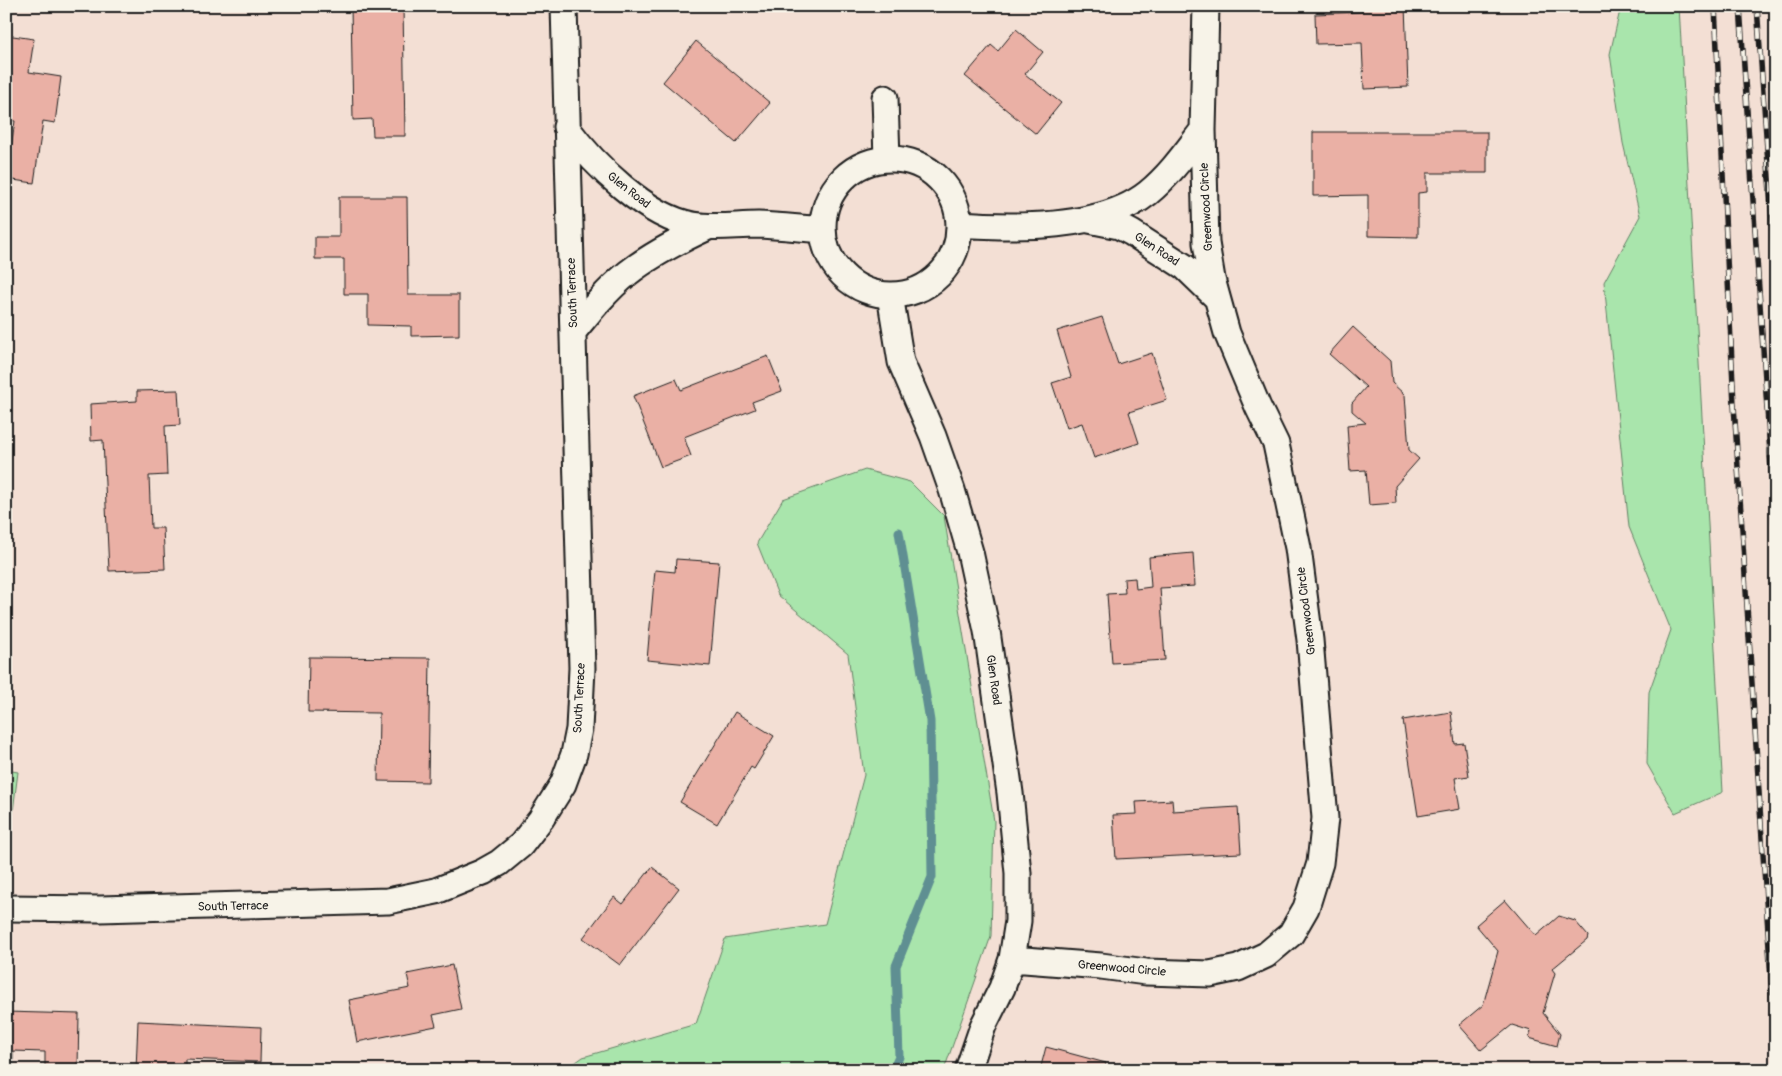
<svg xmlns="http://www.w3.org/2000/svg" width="1782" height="1076" font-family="Pangolin,sans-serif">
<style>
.green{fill:#a9e5ac;stroke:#628064}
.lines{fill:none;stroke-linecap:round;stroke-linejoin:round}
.stream{stroke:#5f8f92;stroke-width:9}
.building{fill:#eab0a5;stroke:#1c1c1c}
.minor-casing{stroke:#1c1c1c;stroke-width:29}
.minor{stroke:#f7f3e8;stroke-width:25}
.rail-casing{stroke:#1c1c1c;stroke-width:5.5}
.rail{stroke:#f7f3e8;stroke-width:4;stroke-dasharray:11;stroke-linecap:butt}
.labels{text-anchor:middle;stroke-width:4;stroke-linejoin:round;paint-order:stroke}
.street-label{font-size:12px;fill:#1c1c1c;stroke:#f7f3e8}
</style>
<rect width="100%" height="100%" fill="#f3dfd4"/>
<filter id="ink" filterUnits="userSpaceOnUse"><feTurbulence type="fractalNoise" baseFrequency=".02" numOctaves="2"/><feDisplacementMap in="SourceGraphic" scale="10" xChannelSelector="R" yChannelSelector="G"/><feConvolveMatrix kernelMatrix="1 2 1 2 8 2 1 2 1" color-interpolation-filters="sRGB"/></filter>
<g filter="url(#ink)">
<!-- green -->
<path class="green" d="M1621,6H1679L1723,792L1675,813L1647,764L1649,692L1671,630L1629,527L1604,282L1640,216L1623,143L1610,54Z
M865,470L910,482L944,516L994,821L991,936L944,1070H565L583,1057L696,1024L725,939L825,924L864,775L848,654L778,595L757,543L783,499Z
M6,770L18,772L12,819L6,818Z"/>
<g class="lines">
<!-- stream -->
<path class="stream" d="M893,1070L899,1057L896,966L932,877L930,721L899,532"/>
</g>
<!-- building -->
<path class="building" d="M351,6H403L405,136H373L372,119L353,120Z
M1362,6H1405L1408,87L1364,89L1362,43L1316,44L1315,14L1362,12Z
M1016,29L1043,52L1025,74L1061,103L1036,134L965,76L991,45L998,51Z
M6,35L34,39L29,72L61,77L55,123L43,121L34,183L6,179L15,121L6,120Z
M696,41L770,103L736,143L663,82Z
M1313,132H1487V173H1427V192L1418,193V237L1368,236V195L1313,196Z
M339,197H407L408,295H459V335L411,336V326L368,325V294H344V259H315V237H339Z
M1102,317L1118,364L1152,353L1167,400L1129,412L1139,443L1094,458L1082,423L1067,428L1052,383L1071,377L1057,331Z
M1353,327L1390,361L1392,383L1405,395L1409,450L1419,459L1395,486L1396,503L1369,505L1366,470L1350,471L1347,425L1366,423L1352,411V403L1366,387L1329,354Z
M768,356L782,391L752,402L755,409L684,437L691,456L661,467L633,396L676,379L681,390Z
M178,390L180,425L165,426L167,475L149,476L151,528H163L165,569L109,571L103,440L91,441L90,404L137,401V391Z
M1193,553L1195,586L1160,588L1165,660L1112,663L1107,594L1125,593L1124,579L1135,578L1136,589L1151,587L1149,557Z
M676,559L719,562L710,666L647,660L655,570L675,572Z
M309,657L430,658L428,782L378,781L379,713L308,712Z
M735,712L774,736L754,769L751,767L717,824L680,802Z
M1451,712L1455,744L1464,743L1469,776L1455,778L1460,809L1418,816L1403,720Z
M1172,800L1173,811L1238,807L1241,853L1116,859L1113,815L1137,814L1136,802Z
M652,867L679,888L620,965L583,938L614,897L623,904Z
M1505,900L1536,936L1559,916L1575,921L1588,936L1587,940L1552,969L1555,973L1543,1013L1560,1034L1557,1046L1529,1038L1531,1031L1512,1025L1481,1050L1459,1025L1483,1005L1498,951L1476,925Z
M452,965L461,1009L433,1015L436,1026L357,1042L349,1000L410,988L407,974Z
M6,1012L79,1014L78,1067L45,1066V1052L13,1051V1070H6Z
M138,1021L261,1027L260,1062L185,1059V1070H136Z
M1046,1047L1106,1063L1104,1070H1040Z"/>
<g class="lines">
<defs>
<path id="minor" d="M885,98L887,159
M566,127C594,165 647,217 693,225C714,229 737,225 758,225C779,226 801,228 822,230
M823 227a68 68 0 1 1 136 0a68 68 0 1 1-136 0Z
M1089,220L1119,226L1132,233L1185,267L1217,298
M959,224C1015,228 1102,230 1148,193C1170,175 1186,152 1203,130
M890,295L901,362L933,436L952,490L970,552L987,631L1010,793L1018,873V921L1012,959L1002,988L983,1026L968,1070
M573,332C590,311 607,290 628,273C652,254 680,240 708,227
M6,908L100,909L388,901L436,891L483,872L499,863L521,845L541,819L563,784L574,754L579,729L582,668L564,6
M1012,959L1101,966L1146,972L1210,974L1238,968L1266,955L1291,934L1306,908L1320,863L1325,818L1310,640L1298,548L1276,444L1258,407L1227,333L1212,279L1206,243L1203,130L1206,6"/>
</defs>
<!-- minor casing -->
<use href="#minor" class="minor-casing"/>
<!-- minor -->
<use href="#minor" class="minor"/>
<defs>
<path id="rail" d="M1715,6L1734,405L1776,1055
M1740,6L1776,543
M1757,6L1776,278"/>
</defs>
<!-- rail casing -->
<use href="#rail" class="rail-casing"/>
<!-- rail -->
<use href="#rail" class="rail"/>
</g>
</g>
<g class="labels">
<!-- street labels -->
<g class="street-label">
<text transform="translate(629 190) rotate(38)" y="4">Glen Road</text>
<text transform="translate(1206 207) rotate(-93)" y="4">Greenwood Circle</text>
<text transform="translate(1157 249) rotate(33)" y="4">Glen Road</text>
<text transform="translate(572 293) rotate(-92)" y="4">South Terrace</text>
<text transform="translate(1306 611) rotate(-97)" y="4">Greenwood Circle</text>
<text transform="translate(994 680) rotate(82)" y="4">Glen Road</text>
<text transform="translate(579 698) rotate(-87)" y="4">South Terrace</text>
<text transform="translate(233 906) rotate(-1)" y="4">South Terrace</text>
<text transform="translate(1122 968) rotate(5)" y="4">Greenwood Circle</text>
</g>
</g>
<!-- margin -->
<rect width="1782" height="1076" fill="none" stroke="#f7f3e8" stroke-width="25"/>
<rect x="12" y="12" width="1757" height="1051" fill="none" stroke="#1c1c1c" stroke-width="2" filter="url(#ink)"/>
</svg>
